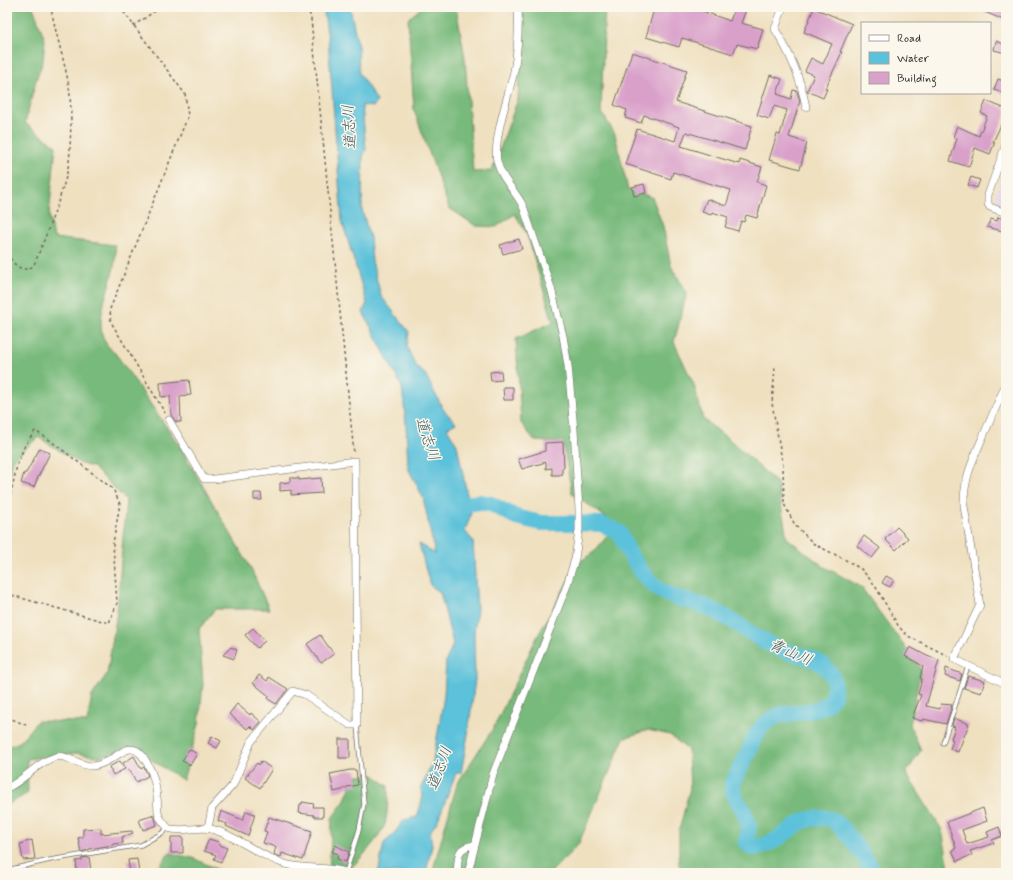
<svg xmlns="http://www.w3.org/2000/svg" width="1013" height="880" font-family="Mynerve,'Klee One',sans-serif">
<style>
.built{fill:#e4d3f1}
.forest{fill:#78ba7c;stroke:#527254}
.water{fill:#5cc1da;stroke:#447682}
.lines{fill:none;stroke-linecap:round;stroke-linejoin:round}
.river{stroke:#5cc1da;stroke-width:16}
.building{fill:#d9a0ca}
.service-casing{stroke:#706a5f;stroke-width:5}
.minor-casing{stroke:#706a5f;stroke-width:8}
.path{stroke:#706a5f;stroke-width:1.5;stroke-dasharray:3 3;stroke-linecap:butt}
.service{stroke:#fff;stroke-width:3.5}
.minor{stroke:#fff;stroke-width:7}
.labels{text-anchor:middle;stroke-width:3;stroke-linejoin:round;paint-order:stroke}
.water-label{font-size:15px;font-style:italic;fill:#3a5860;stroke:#fbf7ec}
</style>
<rect width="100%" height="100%" fill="#fbf7ec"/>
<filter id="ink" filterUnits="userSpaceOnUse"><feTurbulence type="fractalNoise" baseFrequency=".025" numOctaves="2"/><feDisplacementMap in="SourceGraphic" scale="8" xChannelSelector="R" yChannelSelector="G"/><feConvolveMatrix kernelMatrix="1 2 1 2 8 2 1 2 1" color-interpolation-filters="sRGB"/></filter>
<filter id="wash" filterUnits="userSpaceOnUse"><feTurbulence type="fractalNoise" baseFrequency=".012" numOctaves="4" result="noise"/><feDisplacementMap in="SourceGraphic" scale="16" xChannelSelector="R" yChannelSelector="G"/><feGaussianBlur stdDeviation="0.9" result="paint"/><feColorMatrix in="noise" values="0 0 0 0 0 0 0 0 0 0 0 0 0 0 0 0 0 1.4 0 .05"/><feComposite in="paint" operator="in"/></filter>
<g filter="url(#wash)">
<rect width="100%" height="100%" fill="#efe0c0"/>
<!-- built -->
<path class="built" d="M1006,164V205L998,202L996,195Z"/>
<!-- forest -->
<path class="forest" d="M7,7H33L45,40L43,61L36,80L25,123L56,146L49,215L54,238L115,245C121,279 80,328 116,354L179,445L250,567L269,609H215L199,629L203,684L199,724L183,780L131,747L99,757L78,753L27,759L28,793L7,805V747L20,742L37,721L87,722L92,696L107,674L117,612L126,500L93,467L81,464L38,437L13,460L7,487Z
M422,7H456L465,58L473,172L492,171L518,99L522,34V7H605L601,111L615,134L628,190L652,197L663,226L671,266L687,293L674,342L694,385L703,419L731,441L777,483L787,538L823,566L861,587L921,669L910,725L921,750L906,773L942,830L950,873H684L679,865V831L690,788L688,750L670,735L648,730L624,738L578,845L552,871V873H432L457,784L494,727L536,639L578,563L594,552L608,535L628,533L572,493L563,443L535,441L521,423L516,339L553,322L527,234L515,214L496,227L476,226L449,208L414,110L408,19Z
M355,775H374L388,786C388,799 388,811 385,824C382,834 359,862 350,868C344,872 335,873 329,873L332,818L344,802Z
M169,853L193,858L225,873H155Z"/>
<!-- water -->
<path class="water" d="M323,7H350L358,47L359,73L377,101L373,107L362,105L366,150L363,156L362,210L370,238L372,261L381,296L409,332L407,347L417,368L425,374L443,409L456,423L447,428L457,445L471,514L465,531L473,541L477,610L474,633L475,679L468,734L461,773H456L438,820L430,832L432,845L426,873H376L379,869L384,843L393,835L404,820L417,817L422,801L421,788L433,761L444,696L446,661L453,644L440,592L430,585L419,544L435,554L423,497L408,468L406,423L402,387L363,312L367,303L342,221L328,38Z"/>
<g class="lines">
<!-- river -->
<path class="river" d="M447,507L479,502L491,504L516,517L541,523H573L601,524L619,532C628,553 641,576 660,590C666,595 676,597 683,600H686C695,604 707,606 715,611C736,622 754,637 775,647C791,655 810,654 824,666C835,676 834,682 834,696L826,705L815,710L779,715L764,724L755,736L748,753L732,784L735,797L744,811L749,827L746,843H748L752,848C775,845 782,834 800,823C803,820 807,820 811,819C816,818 825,817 830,819C843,824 866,860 874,873"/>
</g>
<g id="blocks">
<!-- building -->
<path class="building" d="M662,7H691L730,21L735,7H747L741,23L763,29L757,49L737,44L733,54L682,38L679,47L646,37L654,9L660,11Z
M973,7H1006V21Z
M814,8L852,24L840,52H842L825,89H827L823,98L807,91L814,75L805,71L811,58L823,64L832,44L804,32Z
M996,41L1006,45V53L994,50Z
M632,52L687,70L676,102L752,126L745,150L686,132L681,146L739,164L740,160L762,167L757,182L766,185L757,218L746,215L744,222L741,221L738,231L725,227L728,217L712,212L711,215L702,212L707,199L726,206L731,190L673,172L671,179L625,164L637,129L675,141L679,127L644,115L641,123L625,118L627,110L614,105Z
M770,75L782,79L777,94L791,99L793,90L797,91L800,101L789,137L807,143L800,169L769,160L777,134L780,135L787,110L774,106L769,119L757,115Z
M998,79L1006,82V94L994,90Z
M986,101L1006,109V114L993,142H995L990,154L975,148L969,167L950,161L957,138L953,137L957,126L979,136L987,116L981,113Z
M971,177L980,180L977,188L968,185Z
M644,184L646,193L634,196L632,187Z
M998,217L1006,220V232L987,227L991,219L997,221Z
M519,239L522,249L503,254L500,245Z
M501,371L502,380L491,381L490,372Z
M189,380L191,395L180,396L181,422H176L171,415L170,396L161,397L160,383Z
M503,387H513V400H504Z
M563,442L564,468H562V475H552V468L546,469V462L522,469L518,459L545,451V443Z
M40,448L50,453L38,477L34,487L21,483L24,473H26Z
M290,478H299V480L321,478L322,493L291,495V490L280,491V483L290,482Z
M254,493H261L262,500H254Z
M897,527L908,538L896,550L885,539Z
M864,536L880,548L872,558L857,546Z
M886,576L894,580L890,587L882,583Z
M253,628L265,641L257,648L245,635Z
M320,635L334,654L321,663L307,644Z
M231,647L237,650L234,659L223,655Z
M910,647L927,656L939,660L926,706L940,709L941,704L952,705L946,724L923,719L922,721L912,718L921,695L918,694L922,679L920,678L923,666L905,656Z
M946,668L962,674L960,681L945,676Z
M259,675L267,681L269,677L288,689L276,704L268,699L269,696L253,683Z
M968,676L985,681L981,693L964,688Z
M237,704L250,715L251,713L261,722L254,730L250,726L247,729L229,714Z
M954,718L969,724L958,752L950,749L953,740L951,739L955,727L952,726Z
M212,736L221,741L217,748L208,743Z
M339,739H350V758H339Z
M189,749L197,754L190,765L182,761Z
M134,756L141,769L144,767L148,776L136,782L130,770L128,771L123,763Z
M120,761L125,769L113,775L109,767Z
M261,761L272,769L260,788L245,778L257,763L259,765Z
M350,770H356L358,785L347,787L342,790L334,792L330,774Z
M302,802L314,804L313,807H323V817H314V815L299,813L300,805H302Z
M983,808L987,821L962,830L967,844L989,837L987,832L999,827L1002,836L992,840L994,843L970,851L972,855L957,861L952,850L956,848L947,822Z
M221,811L243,820L246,811L255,814L248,836L226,826L227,824L218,821Z
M154,815L157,825L143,830L139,820Z
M269,817L312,831L303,860L282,853L281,857L275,855L274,854L276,847L263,843L267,832L264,831Z
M101,828V834L132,831L133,833L122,837L123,843L113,844V845L89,849L88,850L81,852L78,838L83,837V829Z
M171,837H183V853H171Z
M209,839L219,842L218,844L227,848L221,862L214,859L216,855L204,851Z
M32,840L35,859L23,860L20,844Z
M335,845L349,852L346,862L337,859L338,854L332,852Z
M89,857L91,871L77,872L76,861L82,860V858Z
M137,859L139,873H130L128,860Z"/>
</g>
</g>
<g filter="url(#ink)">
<use href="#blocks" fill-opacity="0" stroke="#706a5f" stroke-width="1"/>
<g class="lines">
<defs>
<path id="service" d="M943,743L968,666
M7,870L50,860L141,845L162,833L168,828
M346,872L359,830L364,804L357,725"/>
<path id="minor" d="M783,7L775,29C791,55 800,77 806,107
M1006,144L988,195V204L990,207L1006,213
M1006,384C999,400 992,416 985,432C974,457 963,479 964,506L980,605L954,659L1006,684
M169,420L204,479H214L355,461L357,725H350L306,695L293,691L251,742L233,785L212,808L208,828
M7,788C25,780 36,763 55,757C66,753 80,767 93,766C108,765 123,748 131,749C140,749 145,759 148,765C154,775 156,786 157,797C158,803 157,810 159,816C161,820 165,824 168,828C181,833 197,826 211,829C236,835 257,855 282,863C303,871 328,865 348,873
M457,873C459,857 455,848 474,845
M468,873L493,774L566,588L575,559L579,530V510L574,430L568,366L563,336L551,288L523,206C515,190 501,179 497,161C493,138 509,95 514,71C518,49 519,29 518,7"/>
</defs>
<!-- service casing -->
<use href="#service" class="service-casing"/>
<!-- minor casing -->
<use href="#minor" class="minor-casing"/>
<!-- path -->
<path class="path" d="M120,7L185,94L188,116L110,309L111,322L165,413
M308,7L311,19L354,454
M133,26L161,7
M7,253C12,262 21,275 33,266C36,263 61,196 63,187C67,175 70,160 70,148C71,126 72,103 68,81C63,56 55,32 51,7
M775,368L772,403L783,466L784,504L795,525L814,544L844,559L861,569L874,584L899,627L908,636L948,656
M7,512L17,465L25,445L35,431L47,438L113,489L120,504L113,543L117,603L109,623L7,594
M7,717L26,725"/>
<!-- service -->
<use href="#service" class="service"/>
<!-- minor -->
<use href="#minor" class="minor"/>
</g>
</g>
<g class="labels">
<!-- water labels -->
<g class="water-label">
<text transform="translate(349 127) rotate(-93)" y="5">道志川</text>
<text transform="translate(428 439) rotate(71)" y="5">道志川</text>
<text transform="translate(791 652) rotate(23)" y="5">青山川</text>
<text transform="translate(439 768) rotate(-70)" y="5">道志川</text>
</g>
</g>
<!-- margin -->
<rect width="1013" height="880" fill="none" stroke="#fbf7ec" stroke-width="24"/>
<!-- legend -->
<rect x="861" y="22" width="130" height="72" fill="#fbf7ec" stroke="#a8a59f"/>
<rect x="869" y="35" width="20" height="6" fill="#ffffff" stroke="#a8a59f"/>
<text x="897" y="42" font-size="12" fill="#2b2b2b">Road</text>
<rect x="869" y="52" width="20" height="12" fill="#5cc1da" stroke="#a8a59f"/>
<text x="897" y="62" font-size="12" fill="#2b2b2b">Water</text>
<rect x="869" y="72" width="20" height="12" fill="#d9a0ca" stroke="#a8a59f"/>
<text x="897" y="82" font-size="12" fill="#2b2b2b">Building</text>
</svg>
